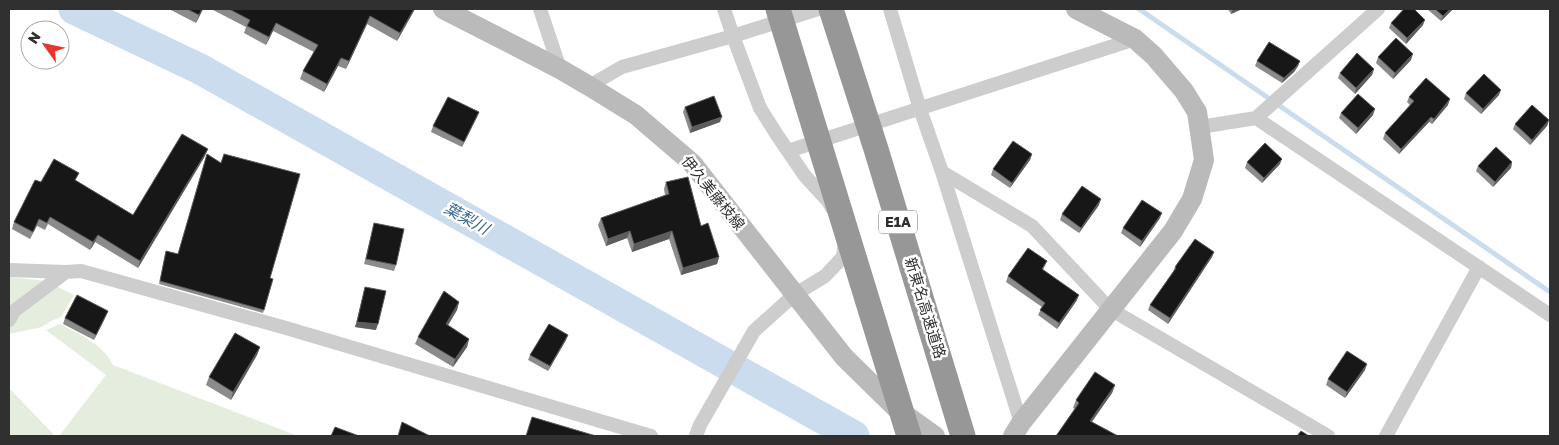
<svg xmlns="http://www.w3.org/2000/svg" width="1559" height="445" font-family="'Golos Text','Noto Sans JP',sans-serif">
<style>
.green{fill:#e4edde}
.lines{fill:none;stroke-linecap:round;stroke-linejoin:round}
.stream{stroke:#cadced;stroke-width:5}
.river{stroke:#cadced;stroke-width:31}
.street{stroke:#cdcdcd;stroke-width:14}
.secondary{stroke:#bababa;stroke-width:20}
.highway-bridge{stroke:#979797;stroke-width:25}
.wall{fill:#8b8b8b}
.shaded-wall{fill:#5d5d5d}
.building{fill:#171717;stroke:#5d5d5d}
.labels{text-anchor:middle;stroke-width:5;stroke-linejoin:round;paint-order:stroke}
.shield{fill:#fff;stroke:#6e6e6e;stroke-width:1}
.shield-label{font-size:14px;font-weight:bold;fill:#303030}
.street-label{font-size:15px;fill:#303030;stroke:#fff}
.water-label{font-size:16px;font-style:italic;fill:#3c6994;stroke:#fff}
</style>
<rect width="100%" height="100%" fill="#fff"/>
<!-- green -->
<path class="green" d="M9,277L46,281L74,295L61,317L51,321L42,327L9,334Z
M60,324C80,335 103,344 113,365L298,436H59L106,375L46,330Z
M9,388L55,436H9Z"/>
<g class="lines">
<!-- stream -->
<path class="stream" d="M1139,9L1550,292"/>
<!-- river -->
<path class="river" d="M74,9L200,69L854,436"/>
<!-- street -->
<path class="street" d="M540,9L560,69
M724,9L733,36L760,108L777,135L805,176L828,201L832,208
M890,9L920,109L942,172L1021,423
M589,86L622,67L733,36L818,9
M1256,118L1550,315
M1200,127L1256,118L1378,9
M788,151L1135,39
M942,172L1032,226L1110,309L1328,436
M9,270L66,272L81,271L286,328L651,436
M9,320L14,311L66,272
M696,436L700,425L754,331L794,295L825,276L843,257L845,242
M1386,436L1479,267"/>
<!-- secondary -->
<path class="secondary" d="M443,9L560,69L589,86L636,115L692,163L844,357L896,408L935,436
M1013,436L1021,423L1173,231L1192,199L1204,160L1197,112L1184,91L1154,56L1135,39L1076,9"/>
<!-- highway-bridge -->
<path class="highway-bridge" d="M778,9L909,436
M831,9L876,149L963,436"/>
</g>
<!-- wall -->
<path class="wall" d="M169,9H203L196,23Z
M211,9H415L397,41L367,24L346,69L338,66L324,92L300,79L303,71L314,52L273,31L266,45L244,33L246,27Z
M1228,9H1242L1231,14Z
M1427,9H1453L1441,21Z
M1391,23L1423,25L1406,44L1389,28Z
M1378,57L1411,60L1393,79L1376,63Z
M1257,61H1300L1298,66L1294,72L1282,83L1255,66Z
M1374,69L1372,75L1355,94L1338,78L1340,73Z
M1466,93L1499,95L1481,114L1464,99Z
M1409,97L1448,105L1432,124L1429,122L1399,154L1383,139L1385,133L1410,105L1407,102Z
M685,107L720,122L690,133L683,112Z
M479,112L462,147L431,132L433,126Z
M1341,113L1373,115L1356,134L1339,118Z
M1549,120L1547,126L1530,145L1513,129L1515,124Z
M1032,154L1030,160L1010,188L991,175L993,169Z
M205,156L138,268L95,242L90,250L48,224L45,230L37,226L30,239L12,229L14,222L41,182L76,181L133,215Z
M1247,162L1280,164L1262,183L1245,168Z
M1512,162L1511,168L1493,187L1476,171L1478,166Z
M666,182L701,226L719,257L717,264L681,275L669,239L632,252L627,238L606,246L598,225L601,218L665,195L664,189Z
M1099,205L1079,233L1060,220L1062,214Z
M1160,218L1140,247L1121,233L1123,228Z
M374,223L396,265L394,271L364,264Z
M166,251L273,279L263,313L159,284Z
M1214,252L1212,257L1168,324L1148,310L1150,305L1173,272L1175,267Z
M1047,261L1043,270L1077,300L1057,329L1038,315L1042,307L1006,282L1008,276Z
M365,287L376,330L355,327Z
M459,302L457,310L448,325L469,339L467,347L453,367L415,344L418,337Z
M108,311L94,340L63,324L65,318Z
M566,340L548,371L528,360L530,355Z
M260,347L257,355L231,400L206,385L209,377Z
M1365,370L1345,398L1326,385L1328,379Z
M1115,385L1112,393L1092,422L1056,436L1075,409L1073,408L1076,400Z"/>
<!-- shaded-wall -->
<path class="shaded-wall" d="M202,9H203L196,23L199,15Z
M414,9H415L397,41L400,33Z
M1233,9H1242L1231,14Z
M1450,9H1453L1441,21L1443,16Z
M370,16L367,24L346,69L349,61Z
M1425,20L1423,25L1406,44L1407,38Z
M276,23L273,31L266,45L269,37Z
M1413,54L1411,60L1393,79L1395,73Z
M341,58L338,66L324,92L327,84Z
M1300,61L1298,66L1294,72L1282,83L1284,78Z
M1374,69L1372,75L1355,94L1356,88Z
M1501,90L1499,95L1481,114L1483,109Z
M1450,99L1448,105L1432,124L1434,119Z
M1375,109L1373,115L1356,134L1358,128Z
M479,112L477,117L462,147L464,142Z
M722,117L720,122L690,133L692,127Z
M1431,117L1429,122L1399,154L1401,149Z
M1549,120L1547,126L1530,145L1532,140Z
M208,149L205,156L138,268L140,261Z
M1032,154L1030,160L1010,188L1012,183Z
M1282,159L1280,164L1262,183L1264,178Z
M1512,162L1511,168L1493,187L1495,182Z
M1101,199L1099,205L1079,233L1081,228Z
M1162,213L1160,218L1140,247L1142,241Z
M630,231L627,238L606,246L608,239Z
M672,231L669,239L632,252L634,244Z
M98,235L95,242L90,250L93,242Z
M1214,252L1212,257L1168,324L1170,318Z
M719,257L717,264L681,275L683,268Z
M1079,295L1077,300L1057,329L1059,323Z
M459,302L457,310L444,332L446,324Z
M108,311L106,316L94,340L96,335Z
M357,322L378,324L376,330L355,327Z
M568,335L566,340L548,371L550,366Z
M469,339L467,347L453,367L455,359Z
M260,347L257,355L231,400L233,392Z
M1367,364L1365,370L1345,398L1347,392Z
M1115,385L1112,393L1087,428L1090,421Z"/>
<!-- building -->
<path class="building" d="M187,9H202L199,15Z
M229,9H414L400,33L370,16L349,61L341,58L327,84L303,71L318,45L276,23L269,37L247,26L250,20Z
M1404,9H1414L1425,20L1407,38L1391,23Z
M1435,9H1450L1443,16Z
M1396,38L1413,54L1395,73L1378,57Z
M1269,42L1300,61L1296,67L1284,78L1257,61Z
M1357,53L1374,69L1356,88L1340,73Z
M1484,74L1501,90L1483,109L1466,93Z
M1426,78L1450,99L1434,119L1431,117L1401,149L1385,133L1414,101L1409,97Z
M1358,94L1375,109L1358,128L1341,113Z
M714,96L722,117L692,127L685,107Z
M448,97L479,112L464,142L433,126Z
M1532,105L1549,120L1532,140L1515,124Z
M182,134L208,149L140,261L98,235L93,242L50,217L47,223L39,219L33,232L14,222L35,180L41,182L54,159L79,173L75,180L133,215Z
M1013,141L1032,154L1012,183L993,169Z
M1265,143L1282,159L1264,178L1247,162Z
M1496,147L1512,162L1495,182L1478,166Z
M207,154L221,163L224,154L300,174L270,278L273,279L264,310L160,281L166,251L178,254Z
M688,177L701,226L708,223L719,257L683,268L672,231L634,244L630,231L608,239L601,218L669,194L666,182Z
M1082,186L1101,199L1081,228L1062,214Z
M1142,200L1162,213L1142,241L1123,228Z
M374,223L404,229L396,265L366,259Z
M1195,239L1214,252L1170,318L1150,305L1176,268L1175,267Z
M1028,248L1047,261L1042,269L1079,295L1059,323L1040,310L1045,303L1008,276Z
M365,287L386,291L378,324L357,322Z
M444,291L459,302L446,324L469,339L455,359L418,337Z
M77,295L108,311L96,335L65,318Z
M549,324L568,335L550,366L530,355Z
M235,333L260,347L233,392L209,377Z
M1347,351L1367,364L1347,392L1328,379Z
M1095,372L1115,385L1090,421L1118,436H1056L1079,403L1076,400Z
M532,417L596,436H526Z
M402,422L430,436H398Z
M335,427L359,436H331Z
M1301,431L1309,436H1297Z"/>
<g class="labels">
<!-- shield labels -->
<rect class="shield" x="879" y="210.5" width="38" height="23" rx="4"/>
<g class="shield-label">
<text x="898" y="227">E1A</text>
</g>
<!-- street labels -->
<g class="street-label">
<text transform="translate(713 193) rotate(51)" y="5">伊久美藤枝線</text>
<text transform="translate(925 308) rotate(73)" y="5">新東名高速道路</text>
</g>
<!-- water labels -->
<g class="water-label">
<text transform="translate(467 218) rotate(29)" y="6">葉梨川</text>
</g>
</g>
<!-- border -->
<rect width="1559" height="445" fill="none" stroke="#303030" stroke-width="20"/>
<!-- north arrow -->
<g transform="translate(45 45) rotate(303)"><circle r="24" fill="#ffffff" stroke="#acacac"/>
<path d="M0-4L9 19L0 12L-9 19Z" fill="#e83530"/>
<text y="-8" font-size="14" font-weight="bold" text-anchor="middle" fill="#303030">N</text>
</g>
</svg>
